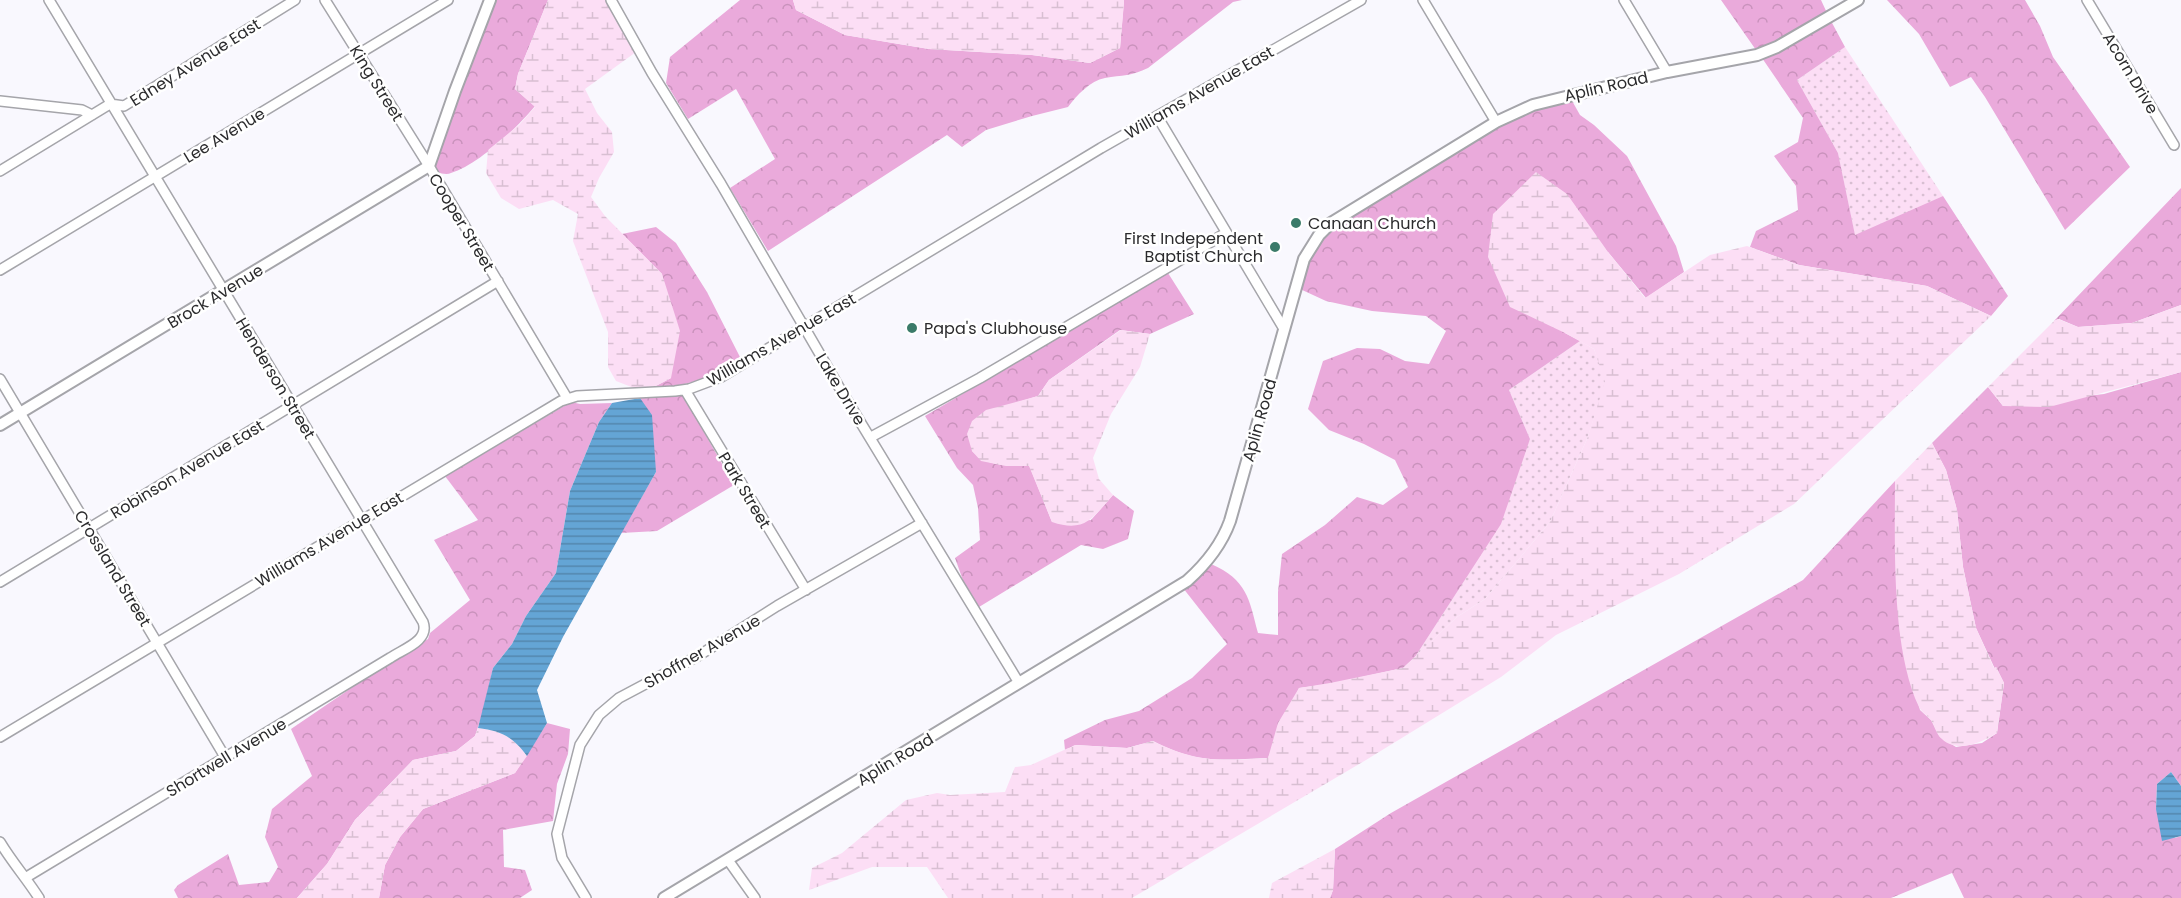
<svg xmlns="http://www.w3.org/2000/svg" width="2181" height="898" font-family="Poppins,sans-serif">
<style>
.grass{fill:url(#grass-dots)}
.forest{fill:url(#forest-crowns)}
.wetland{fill:url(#wetland-marsh)}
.water{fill:url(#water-rules)}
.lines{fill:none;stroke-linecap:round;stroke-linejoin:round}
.minor-casing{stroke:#a5a5aa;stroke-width:12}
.tertiary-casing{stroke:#a5a5aa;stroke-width:14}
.minor{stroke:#fff;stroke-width:9}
.tertiary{stroke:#fff;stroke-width:10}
.poi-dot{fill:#3b7b69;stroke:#fff;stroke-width:2}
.labels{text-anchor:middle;stroke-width:5;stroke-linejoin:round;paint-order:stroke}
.street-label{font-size:16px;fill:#2b2b2d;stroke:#fff}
.poi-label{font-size:16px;fill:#2b2b2d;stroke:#fff;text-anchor:start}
</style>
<defs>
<pattern id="grass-dots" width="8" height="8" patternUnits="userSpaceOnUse" patternTransform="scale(1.5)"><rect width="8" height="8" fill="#fcdef5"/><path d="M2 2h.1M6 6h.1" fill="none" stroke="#d8bfd2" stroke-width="1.8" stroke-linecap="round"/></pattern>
<pattern id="forest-crowns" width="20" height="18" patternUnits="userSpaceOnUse" patternTransform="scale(1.5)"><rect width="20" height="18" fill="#eaaadb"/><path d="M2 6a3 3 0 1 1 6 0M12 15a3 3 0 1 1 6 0" fill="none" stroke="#c992bc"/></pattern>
<pattern id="wetland-marsh" width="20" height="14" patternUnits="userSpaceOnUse" patternTransform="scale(1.5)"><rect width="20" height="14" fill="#fcdef5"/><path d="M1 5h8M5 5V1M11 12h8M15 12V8" fill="none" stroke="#d8bfd2"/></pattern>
<pattern id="water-rules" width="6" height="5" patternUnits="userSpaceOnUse" patternTransform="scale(1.5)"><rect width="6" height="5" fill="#64a5d5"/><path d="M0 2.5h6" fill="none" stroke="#5387ad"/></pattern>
</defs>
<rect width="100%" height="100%" fill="#f9f8fe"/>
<!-- grass -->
<path class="grass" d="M1845,47L1943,196L1855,236L1838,153L1797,80Z
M1580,341L1594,349L1606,382L1587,439L1550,522L1485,599L1457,617L1415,657L1466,578L1530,439L1509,390Z"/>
<!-- forest -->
<path class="forest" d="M495,0H548L518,74L515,89L535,106C517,128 478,165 451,173C447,175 441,173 437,173L433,166L459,93Z
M740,0H793L796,10L845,35L929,49L1032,55L1090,63L1120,48L1124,0H1242L1233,2L1148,68C1132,76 1122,75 1105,78C1090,81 1077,95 1068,107L1032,116L986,130L962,147L947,135L768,251L730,188L775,159L736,89L688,119L666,83L670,57Z
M1721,0H1821L1827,13L1775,43L1756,50Z
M1887,0H2025L2040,26L2053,57L2130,167L2065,230L1985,97L1971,77L1950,87L1919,34Z
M1831,21L1845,47L1797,80L1838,153L1855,235L1943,196L2008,296L1991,316L1927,286L1799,265L1750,247L1756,231L1798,210L1796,186L1774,156L1798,142L1803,118L1762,58Z
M1571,99L1580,115L1594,125L1627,156L1676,246L1684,272L1646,298L1608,252L1565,333L1580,341L1509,390L1530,439L1501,524L1415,657L1403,668L1330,684L1299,688L1268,758C1220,760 1197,764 1153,741L1127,748L1076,745L1065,750L1064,740L1105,720L1139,711L1192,678L1227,644L1183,588L1211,564C1247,580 1249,598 1258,633L1278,635V592L1282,554L1325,525L1357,497L1383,505L1408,487L1395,460L1364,444L1329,430L1308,409L1323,361L1357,348L1380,349L1405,361L1429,364L1446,331L1426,316L1372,311L1326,301L1300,289C1307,263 1314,246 1334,227L1498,126L1535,109Z
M2181,188V305L2132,323L2078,327L2059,319L2054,321Z
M656,227L676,243L707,292L741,359C709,379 688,386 652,388L671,378L662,274L622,234Z
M1168,273L1194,314L1150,334L1120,330L1049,380L1038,396L1015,403L972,451C987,467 1008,466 1029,465L1052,522L1091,520L1113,495L1134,511L1128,539L1103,549L1081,545L979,607L965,586L955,558L980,540L978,508L973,485L957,468L925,416Z
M2181,372V786L2171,772L2157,784L2156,808L2175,838L2181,836V898H1964L1952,873L1891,898H1330L1333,890L1335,849L1391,813L1803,580L1895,481L1896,559L1900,633L1920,710L1931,720L1940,737L1956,747L1982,743L1997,733L2004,683L1996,667L1995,669L1976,628L1963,567L1957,510L1946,470L1932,443L1988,387L2003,406L2104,394Z
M683,395L734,485L657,531L621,533L656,472L639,397Z
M571,402L580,404L612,403L599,422L570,491L556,573L526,616L512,644L493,668L483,712L475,736L456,751L413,760L355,820L327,864L297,898H178L174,890L178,885L228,854L239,885L269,882L278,867L265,837L272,809L312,776L291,729L366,678L428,639L430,633L470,600L434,540L478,520L445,476Z
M547,723L570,729L568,754L557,784L553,821L503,830L504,867L525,870L532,890L520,898H379L385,865L400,837L423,809L515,773Z"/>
<!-- wetland -->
<path class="wetland" d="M548,0H606L636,52L585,89L597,113L612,132L614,152L599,178L591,197L605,216L662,274L680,331L671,378L652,388H634L616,381L608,367V332L573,241L578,214L553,200L519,209L501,198L486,173L488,150L519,125L535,107L515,89L518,74Z
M793,0H1124V3L1120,48L1090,63L1032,55L929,49L845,35L796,10Z
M1536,172L1567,194L1608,252L1645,298L1710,255L1747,246L1799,265L1927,286L1991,316L1794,504L1679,574L1556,635L1501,677L1366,760L1132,898H948L927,867H872L809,890L812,868L842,853L906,800L937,793L950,795L1005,792L1015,767L1031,765L1075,745L1127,748L1153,741C1197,763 1221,761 1268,758L1278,723L1299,688L1330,683L1403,668L1457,617L1485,599L1550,522L1587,439L1605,382L1594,349L1565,333L1510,307L1488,257L1493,214Z
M2181,305V372L2049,407L2003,406L1988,387L2054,321L2058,319L2078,327L2132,323Z
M1121,330L1150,334L1140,367L1111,414L1093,458L1099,479L1113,495C1093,518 1085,533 1052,522L1029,466H1006L981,461L972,451L967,434L972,421L986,410L1038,396L1049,380Z
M1932,443L1946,470L1957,510L1963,567L1976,628L1994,668L1996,667L2004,683L1997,733C1981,743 1955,755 1939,736C1936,732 1934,725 1931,720C1927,715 1922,713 1919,707C1891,648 1895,546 1895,481Z
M478,728C501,731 512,736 527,756L515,773L423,809L400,837L385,865L379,898H297L327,864L355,820L413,760L456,751L475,736Z
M1335,849L1333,890L1330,898H1269L1272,883Z"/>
<!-- water -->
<path class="water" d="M640,398L652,415L656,472L563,637L537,690L547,723L527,756C512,736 501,731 478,728L493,668L512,644L526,616L556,573L570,491L599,422L612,403Z
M2171,772L2181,786V836L2162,841L2156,809L2157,784Z"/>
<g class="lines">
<defs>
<path id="minor" d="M325,0L429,166L567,398
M611,0L652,73L721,184L839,387L1019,683
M1423,0L1496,122
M1624,0L1667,72
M2087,0L2174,145
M0,101L82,110L92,115
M1157,116L1284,329
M0,171L110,104L124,106L295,0
M0,270L448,0
M0,379L225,757
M685,390L806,590
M871,437L980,378L1226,233
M0,582L498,281
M0,737L561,401L577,396L675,391L689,389L721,377L1101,148L1361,0
M0,842C12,862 27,879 39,898
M728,860L755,898
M25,878L390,658C403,649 430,641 423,622L49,0
M586,898L562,858L557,834L580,745L599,715L619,698L698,656L777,606L922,523"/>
<path id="tertiary" d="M0,425L429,166L455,91L490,0
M664,898L1187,581C1206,564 1221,546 1230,521L1304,259L1319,235L1331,223L1496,122L1533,105L1667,72L1757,55L1777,47L1858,0"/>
</defs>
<!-- minor casing -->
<use href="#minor" class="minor-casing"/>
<!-- tertiary casing -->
<use href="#tertiary" class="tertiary-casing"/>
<!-- minor -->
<use href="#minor" class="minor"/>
<!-- tertiary -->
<use href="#tertiary" class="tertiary"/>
</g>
<!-- markers -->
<g class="poi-dot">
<circle cx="1296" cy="223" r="6"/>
<circle cx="1275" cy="247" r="6"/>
<circle cx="912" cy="328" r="6"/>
</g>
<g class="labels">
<!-- street labels -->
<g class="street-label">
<text transform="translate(195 62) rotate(-32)" y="6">Edney Avenue East</text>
<text transform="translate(2131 73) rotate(59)" y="6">Acorn Drive</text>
<text transform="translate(377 83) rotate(58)" y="6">King Street</text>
<text transform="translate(1606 86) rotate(-13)" y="6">Aplin Road</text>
<text transform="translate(1199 92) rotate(-30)" y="6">Williams Avenue East</text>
<text transform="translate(224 135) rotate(-31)" y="6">Lee Avenue</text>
<text transform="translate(462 222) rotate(59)" y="6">Cooper Street</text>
<text transform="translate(215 296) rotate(-31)" y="6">Brock Avenue</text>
<text transform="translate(781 339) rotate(-30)" y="6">Williams Avenue East</text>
<text transform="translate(276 378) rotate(59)" y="6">Henderson Street</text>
<text transform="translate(841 389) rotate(59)" y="6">Lake Drive</text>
<text transform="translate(1259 420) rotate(-74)" y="6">Aplin Road</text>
<text transform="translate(187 469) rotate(-31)" y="6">Robinson Avenue East</text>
<text transform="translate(745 490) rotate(59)" y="6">Park Street</text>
<text transform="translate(329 539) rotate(-31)" y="6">Williams Avenue East</text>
<text transform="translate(113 568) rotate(59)" y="6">Crossland Street</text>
<text transform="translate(702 651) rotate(-30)" y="6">Shoffner Avenue</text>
<text transform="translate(226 757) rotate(-31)" y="6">Shortwell Avenue</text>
<text transform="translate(895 759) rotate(-31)" y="6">Aplin Road</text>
</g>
<!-- poi labels -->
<g class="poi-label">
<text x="1308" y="229">Canaan Church</text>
<text x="1263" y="244" text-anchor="end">First Independent<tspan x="1263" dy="18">Baptist Church</tspan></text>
<text x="924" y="334">Papa's Clubhouse</text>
</g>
</g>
</svg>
